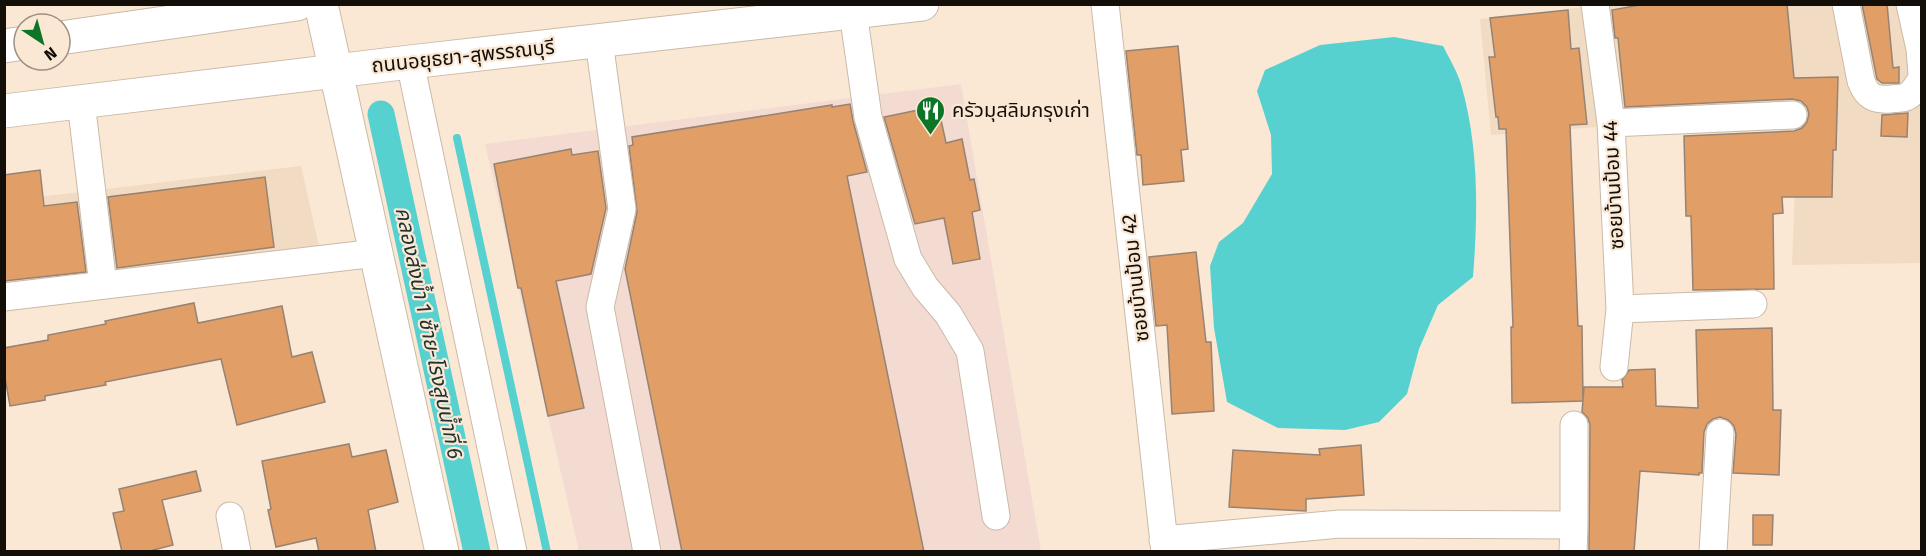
<svg xmlns="http://www.w3.org/2000/svg" width="1926" height="556" font-family="'Fira Sans','Noto Sans Thai',sans-serif">
<style>
.built{fill:#f1dbc3}
.industrial{fill:#f4dbd2}
.water{fill:#57d1d0}
.lines{fill:none;stroke-linecap:round;stroke-linejoin:round}
.stream{stroke:#57d1d0;stroke-width:8}
.canal{stroke:#57d1d0;stroke-width:27}
.building{fill:#e19e66;stroke:#968374;stroke-width:1.5}
.minor-casing{stroke:#cbbaa8;stroke-width:29}
.major-casing{stroke:#cbbaa8;stroke-width:35}
.minor{stroke:#fff;stroke-width:27}
.major{stroke:#fff;stroke-width:33}
.labels{text-anchor:middle;stroke-width:4.5;stroke-linejoin:round;paint-order:stroke}
.street-label{font-size:20px;fill:#130e08;stroke:#fae8d5}
.poi-label{font-size:20px;fill:#130e08;stroke:#fae8d5;text-anchor:start}
.water-label{font-size:21px;font-style:italic;fill:#1d3332;stroke:#fae8d5}
</style>
<rect width="100%" height="100%" fill="#fae8d5"/>
<!-- built -->
<path class="built" d="M1609,4L1921,5V263L1792,265L1798,112L1491,135L1480,19Z
M301,166L319,246L5,285L4,201Z"/>
<!-- industrial -->
<path class="industrial" d="M961,84L1041,551H579L485,144Z"/>
<!-- water -->
<path class="water" d="M1394,37L1443,46C1449,58 1457,71 1461,84C1479,146 1478,213 1473,277L1438,305L1419,349L1407,394L1379,422L1345,430L1278,428L1227,402L1214,328L1210,266L1219,242L1243,223L1272,174L1271,135L1257,91L1265,70L1320,45Z"/>
<g class="lines">
<!-- stream -->
<path class="stream" d="M457,138L547,552"/>
<!-- canal -->
<path class="canal" d="M381,114L477,552"/>
</g>
<!-- building -->
<path class="building" d="M1645,4H1787L1794,78L1838,77L1836,150H1833L1832,197H1782L1783,213L1773,214L1774,289L1693,290L1691,216H1686L1684,136L1794,131L1802,128L1807,122L1809,114L1807,107L1801,101L1792,99L1625,107L1618,38H1615L1612,10Z
M1862,4H1887L1893,68L1899,67V83H1882L1877,79Z
M1568,10L1571,49L1579,48L1587,124L1570,125L1578,326H1582L1583,401L1512,403L1511,327H1513L1506,129H1499L1498,117H1496L1489,57H1495L1490,18Z
M1178,46L1188,149L1181,150L1184,181L1143,185L1141,155H1137L1126,51Z
M850,104L853,121L867,172L847,176L924,552H682L625,269L637,212L629,146L633,145L632,137L832,105V107Z
M938,106L946,143L962,139L970,180L974,179L980,210L972,212L980,259L953,264L944,218L915,224L884,117Z
M1908,113L1907,137L1881,136L1882,115Z
M571,149L572,155L598,151L606,208L591,274L556,281L584,408L548,416L521,288H518L494,164Z
M40,170L44,206L77,202L86,272L4,281V175Z
M265,177L274,247L117,268L108,197Z
M1196,252L1206,342H1211L1214,411L1172,414L1167,325L1156,326L1149,257Z
M194,303L198,323L282,306L292,357L312,352L325,402L237,425L221,359L105,382L106,385L45,396V400L10,406L4,372V348L48,340V335L106,324L105,321Z
M1772,328L1773,410H1781L1779,475L1733,473L1736,434L1734,426L1728,420L1720,417L1713,419L1707,424L1704,432L1702,473H1699V475L1640,471L1634,552H1589L1590,425L1588,418L1582,412L1584,387H1623L1622,380L1629,370L1655,369L1656,406L1698,408L1696,330Z
M349,444L352,457L386,450L398,502L368,510L376,552H319L316,538L276,547L268,510L271,509L262,461Z
M1361,445L1364,495L1306,499V511L1229,507L1233,450L1320,455L1319,449Z
M196,471L201,491L162,500L173,545L146,552H122L113,513L124,511L119,489Z
M1753,515H1773L1772,545H1753Z"/>
<g class="lines">
<defs>
<path id="minor" d="M1105,4L1165,552
M1595,4L1611,123L1620,309L1614,367
M1846,4L1861,81C1867,97 1874,100 1891,99C1895,98 1902,99 1906,97C1913,94 1918,85 1922,78
M1910,4L1920,49L1922,74
M853,12L868,117L908,259L925,287L948,314L970,351L996,516
M599,41L622,209L600,307L647,552
M410,62L513,552
M81,102L103,285
M1611,123L1793,115
M4,297L376,253
M1620,309L1753,304
M1574,425V525
M230,516L237,552
M1163,540L1340,524L1574,525L1573,552
M1713,552L1720,433"/>
<path id="major" d="M321,4L442,552
M60,38L297,4
M4,46L24,43
M4,111L410,62L922,4"/>
</defs>
<!-- minor casing -->
<use href="#minor" class="minor-casing"/>
<!-- major casing -->
<use href="#major" class="major-casing"/>
<!-- minor -->
<use href="#minor" class="minor"/>
<!-- major -->
<use href="#major" class="major"/>
</g>
<!-- icons -->
<defs>
<symbol id="restaurant-pin" viewBox="-11 -11 22 30"><path d="M0 17L-7.5 6A9.5 9.5 0 1 1 7.5 6Z" fill="#0e7527" stroke="#fae8d5"/><path d="M-5-6h1v4h1v-4h1v4h1v-4h1v5L-1.5 .5V6h-2V.5L-5-1ZM5-6V6H3V1.5H1.5Q1.5-4 5-6Z" fill="#fff"/></symbol>
</defs>
<g fill-rule="evenodd">
<use href="#restaurant-pin" x="914" y="94" width="33" height="45"/>
</g>
<g class="labels">
<!-- street labels -->
<g class="street-label">
<text transform="translate(463 56) rotate(-6)" y="7">ถนนอยุธยา-สุพรรณบุรี</text>
<text transform="translate(1613 185) rotate(-93)" y="7">ซอยบ้านป้อม 44</text>
<text transform="translate(1135 278) rotate(-96)" y="7">ซอยบ้านป้อม 42</text>
</g>
<!-- poi labels -->
<g class="poi-label">
<text x="952" y="117">ครัวมุสลิมกรุงเก่า</text>
</g>
<!-- water labels -->
<g class="water-label">
<text transform="translate(429 333) rotate(78)" y="7">คลองส่งน้ำ 1 ซ้าย-โรงสูบน้ำที่ 6</text>
</g>
</g>
<!-- border -->
<rect width="1926" height="556" fill="none" stroke="#130e08" stroke-width="12"/>
<!-- north arrow -->
<g transform="translate(42 42) rotate(144)"><circle r="28" fill="#fae8d5" stroke="#9e9183" stroke-width="1.5"/>
<path d="M0-4.5L10 22L0 15L-10 22Z" fill="#0e7527"/>
<text y="-9" font-size="16" font-weight="bold" text-anchor="middle" fill="#130e08">N</text>
</g>
</svg>
